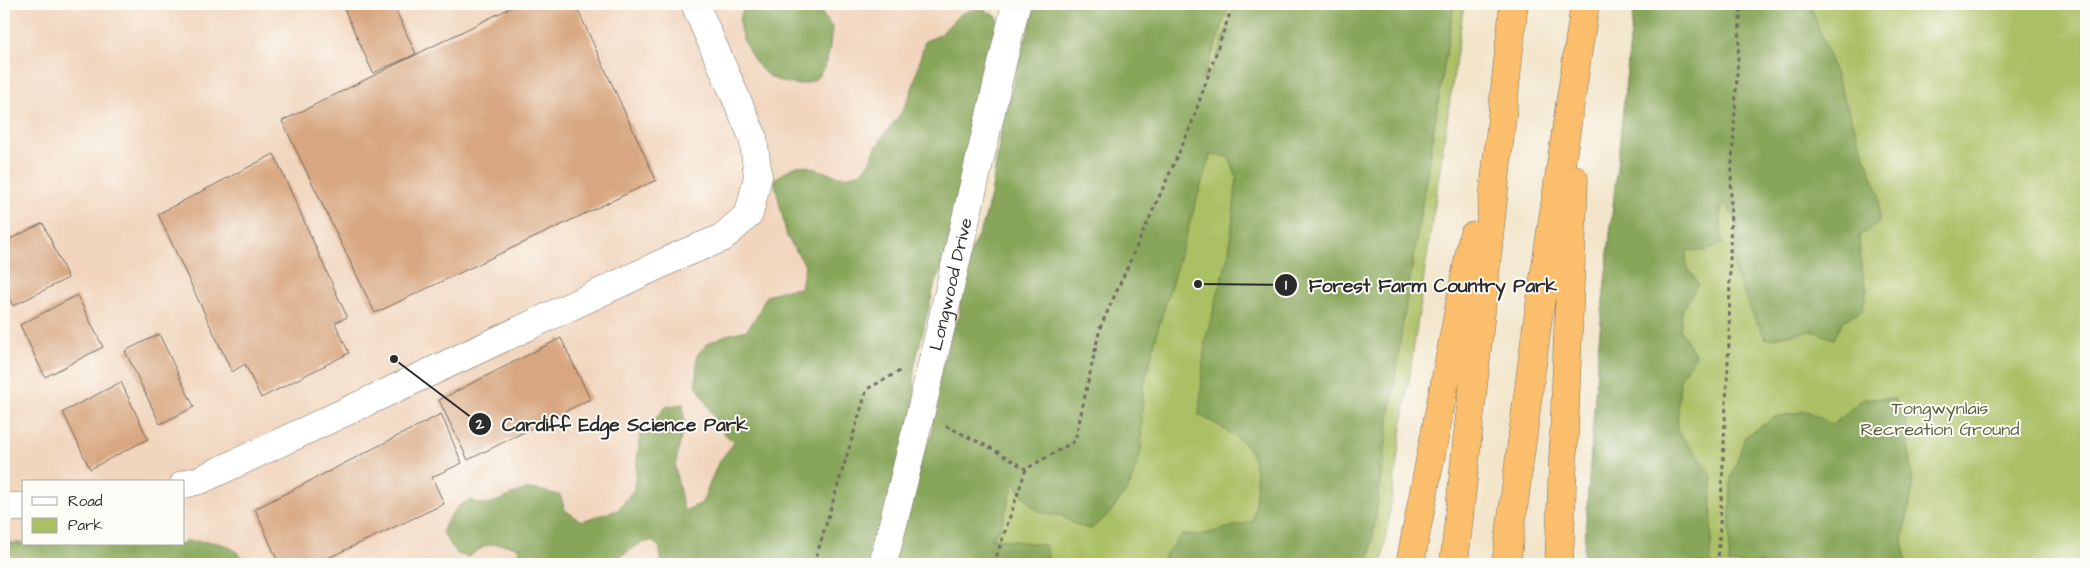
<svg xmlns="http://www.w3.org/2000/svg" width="2090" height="568" font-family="'Architects Daughter',sans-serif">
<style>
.built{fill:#f1d5bd;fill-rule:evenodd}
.green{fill:#abc065;stroke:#6b7648}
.forest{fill:#88a65a;stroke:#5a6842}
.building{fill:#d8a781}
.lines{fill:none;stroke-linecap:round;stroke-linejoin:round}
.minor-casing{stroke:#716c63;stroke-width:29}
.highway-casing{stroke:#716c63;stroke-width:29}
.path{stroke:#716c63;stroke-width:3;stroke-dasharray:4 4;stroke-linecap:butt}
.minor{stroke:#fff;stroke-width:28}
.highway{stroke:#fabe6d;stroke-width:28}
.labels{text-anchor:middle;stroke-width:4;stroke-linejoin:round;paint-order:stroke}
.street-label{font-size:18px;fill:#2b2b2b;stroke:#fdfcf7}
.park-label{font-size:18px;fill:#585f3f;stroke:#fdfcf7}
.leader{fill:none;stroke:#2b2b2b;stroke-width:2}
.callout-dot{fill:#2b2b2b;stroke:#fdfcf7;stroke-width:2}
.mark-label{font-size:15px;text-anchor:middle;font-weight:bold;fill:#fff}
.callout-label{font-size:19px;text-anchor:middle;font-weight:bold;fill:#2b2b2b;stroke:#fdfcf7;stroke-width:4;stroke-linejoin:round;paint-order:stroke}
</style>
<rect width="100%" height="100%" fill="#fdfcf7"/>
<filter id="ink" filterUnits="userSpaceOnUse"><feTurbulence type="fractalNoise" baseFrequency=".02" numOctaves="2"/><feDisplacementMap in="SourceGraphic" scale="10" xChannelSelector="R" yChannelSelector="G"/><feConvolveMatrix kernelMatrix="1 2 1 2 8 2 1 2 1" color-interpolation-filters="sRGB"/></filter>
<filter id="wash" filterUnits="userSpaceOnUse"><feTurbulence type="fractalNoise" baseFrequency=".0096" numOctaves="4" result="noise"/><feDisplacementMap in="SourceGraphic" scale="20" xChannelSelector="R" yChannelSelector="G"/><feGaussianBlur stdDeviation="1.12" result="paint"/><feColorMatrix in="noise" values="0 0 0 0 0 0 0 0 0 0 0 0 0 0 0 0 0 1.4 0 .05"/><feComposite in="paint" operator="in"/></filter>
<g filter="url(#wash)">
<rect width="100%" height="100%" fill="#f2e5ca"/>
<!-- built -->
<path class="built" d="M4,4H990L997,17L965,22L682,564H228L4,553ZM24,482H184V544H24Z"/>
<!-- green -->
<path class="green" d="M1044,4H1464L1382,564H903Z
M1634,4H2086V564H1583L1599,341Z"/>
<!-- forest -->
<path class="forest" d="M747,4H815L832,27C830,44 830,60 820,74C808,91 777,84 764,72C753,61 736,33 740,17C741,13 745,8 747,4Z
M1036,4H1230L1203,80L1212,70L1236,4H1454L1401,335L1369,564H1161L1165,555L1182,535L1206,534L1253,521C1256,497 1260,474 1250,451C1246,440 1211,421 1199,415L1205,341L1229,253L1237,178L1229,157L1210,155L1158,329L1143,389L1141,451L1130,486L1110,513L1091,529L1076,525L1061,515C1036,517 1027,501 1014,483L1001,527L992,538L1045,545L1050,564H891L897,540L909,517L921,457L932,434V408L952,330L960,315L959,291L973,246L983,224L991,195L1001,132L1017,68Z
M1634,4H1810L1879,195V223L1859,236L1861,267L1867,290L1862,311L1843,321L1834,339L1812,331L1766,339L1751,311L1734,270L1737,220L1725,204L1720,212L1723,244L1705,251L1687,250L1685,263L1698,284L1682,311L1680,330L1696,355L1680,379L1677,431L1699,457L1712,476L1711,564H1583L1599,341Z
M971,10H985L997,17L999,27L947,257L934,287L914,368L915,402L881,547L868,564H662L659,546L651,541L641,543L621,556L608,558L596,564L526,563L517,547C492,542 489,542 468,557L457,554L442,532C449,517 454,506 471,500C490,512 506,494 525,490C536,488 549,493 560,495L565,510L581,521L618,510L634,489L640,434L667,406L683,404L684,421L675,468L684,511L702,503L718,463L734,443L721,430L696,384L697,355L708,343L726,335L747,330L758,314L766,296L783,290L801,288L805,265L787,237L774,179C781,176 790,167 797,166C817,163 831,181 853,175C870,171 870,156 878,144C885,132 896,122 903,110C915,89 918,64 925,41L940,35L959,15Z
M1864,398L1895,399L1906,420L1913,487L1903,538L1906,564H1729L1731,479L1745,437L1775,417L1807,411L1833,425Z
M184,541C212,542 230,539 248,564H4V543L184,544Z"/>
<g id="blocks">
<!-- building -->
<path class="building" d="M342,4H393L416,54L373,73Z
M518,4H575L656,180L375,313L282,121Z
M274,154L347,317L335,323L349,353L261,398L245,364L232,372L158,214Z
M43,223L68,278L13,306L4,288V242Z
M77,295L103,347L45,377L20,325Z
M159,334L194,407L160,424L125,351Z
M561,338L590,399L468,460L439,400Z
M121,382L148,439L90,469L63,412Z
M441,414L462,463L432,477L444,504L315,564H279L255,509Z"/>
</g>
</g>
<g filter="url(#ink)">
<use href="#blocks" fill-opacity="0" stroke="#716c63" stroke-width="1"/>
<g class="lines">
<defs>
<g id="minor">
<path d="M184,484L200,480L680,255L722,238L749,214L758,176L753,137L695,4"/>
<path d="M4,507H24"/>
<path id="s1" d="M883,564L922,407L1016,4"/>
</g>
<path id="highway" d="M1410,564L1473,236
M1454,564L1514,4
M1506,564L1538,318L1585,4
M1559,564L1574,179"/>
</defs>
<!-- minor casing -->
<use href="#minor" class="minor-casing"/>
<!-- highway casing -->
<use href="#highway" class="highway-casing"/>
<!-- path -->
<path class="path" d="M946,426L991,448L1026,469
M814,564L867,389L900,371
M994,564L1026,469L1075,441L1100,328L1190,128L1233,4
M1718,564L1729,343L1731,181L1741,4"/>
<!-- minor -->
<use href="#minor" class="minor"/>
<!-- highway -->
<use href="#highway" class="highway"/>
</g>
</g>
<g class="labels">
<!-- street labels -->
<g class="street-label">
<text dy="6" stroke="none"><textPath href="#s1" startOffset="288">Longwood Drive</textPath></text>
</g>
<!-- park labels -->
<g class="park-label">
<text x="1940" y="414">Tongwynlais<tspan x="1940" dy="21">Recreation Ground</tspan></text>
</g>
</g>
<!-- callouts -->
<path class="leader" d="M1198 284L1286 285M394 359L480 424"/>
<g class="callout-dot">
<circle cx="1198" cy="284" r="5"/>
<circle cx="394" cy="359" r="5"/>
<circle cx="1286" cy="285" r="12"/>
<circle cx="480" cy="424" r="12"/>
</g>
<g class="mark-label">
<text x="1286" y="290">1</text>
<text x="480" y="429">2</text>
</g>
<g class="callout-label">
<text x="1433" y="292">Forest Farm Country Park</text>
<text x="625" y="431">Cardiff Edge Science Park</text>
</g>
<!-- margin -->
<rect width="2090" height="568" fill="none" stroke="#fdfcf7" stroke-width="20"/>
<!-- legend -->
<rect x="22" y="480" width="162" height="65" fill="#fdfcf7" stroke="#a9a8a5"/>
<rect x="32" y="497" width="25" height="8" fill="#ffffff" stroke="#a9a8a5"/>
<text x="68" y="506" font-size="15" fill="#2b2b2b">Road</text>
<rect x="32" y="518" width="25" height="15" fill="#abc065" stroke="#a9a8a5"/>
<text x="68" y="530" font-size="15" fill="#2b2b2b">Park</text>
</svg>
